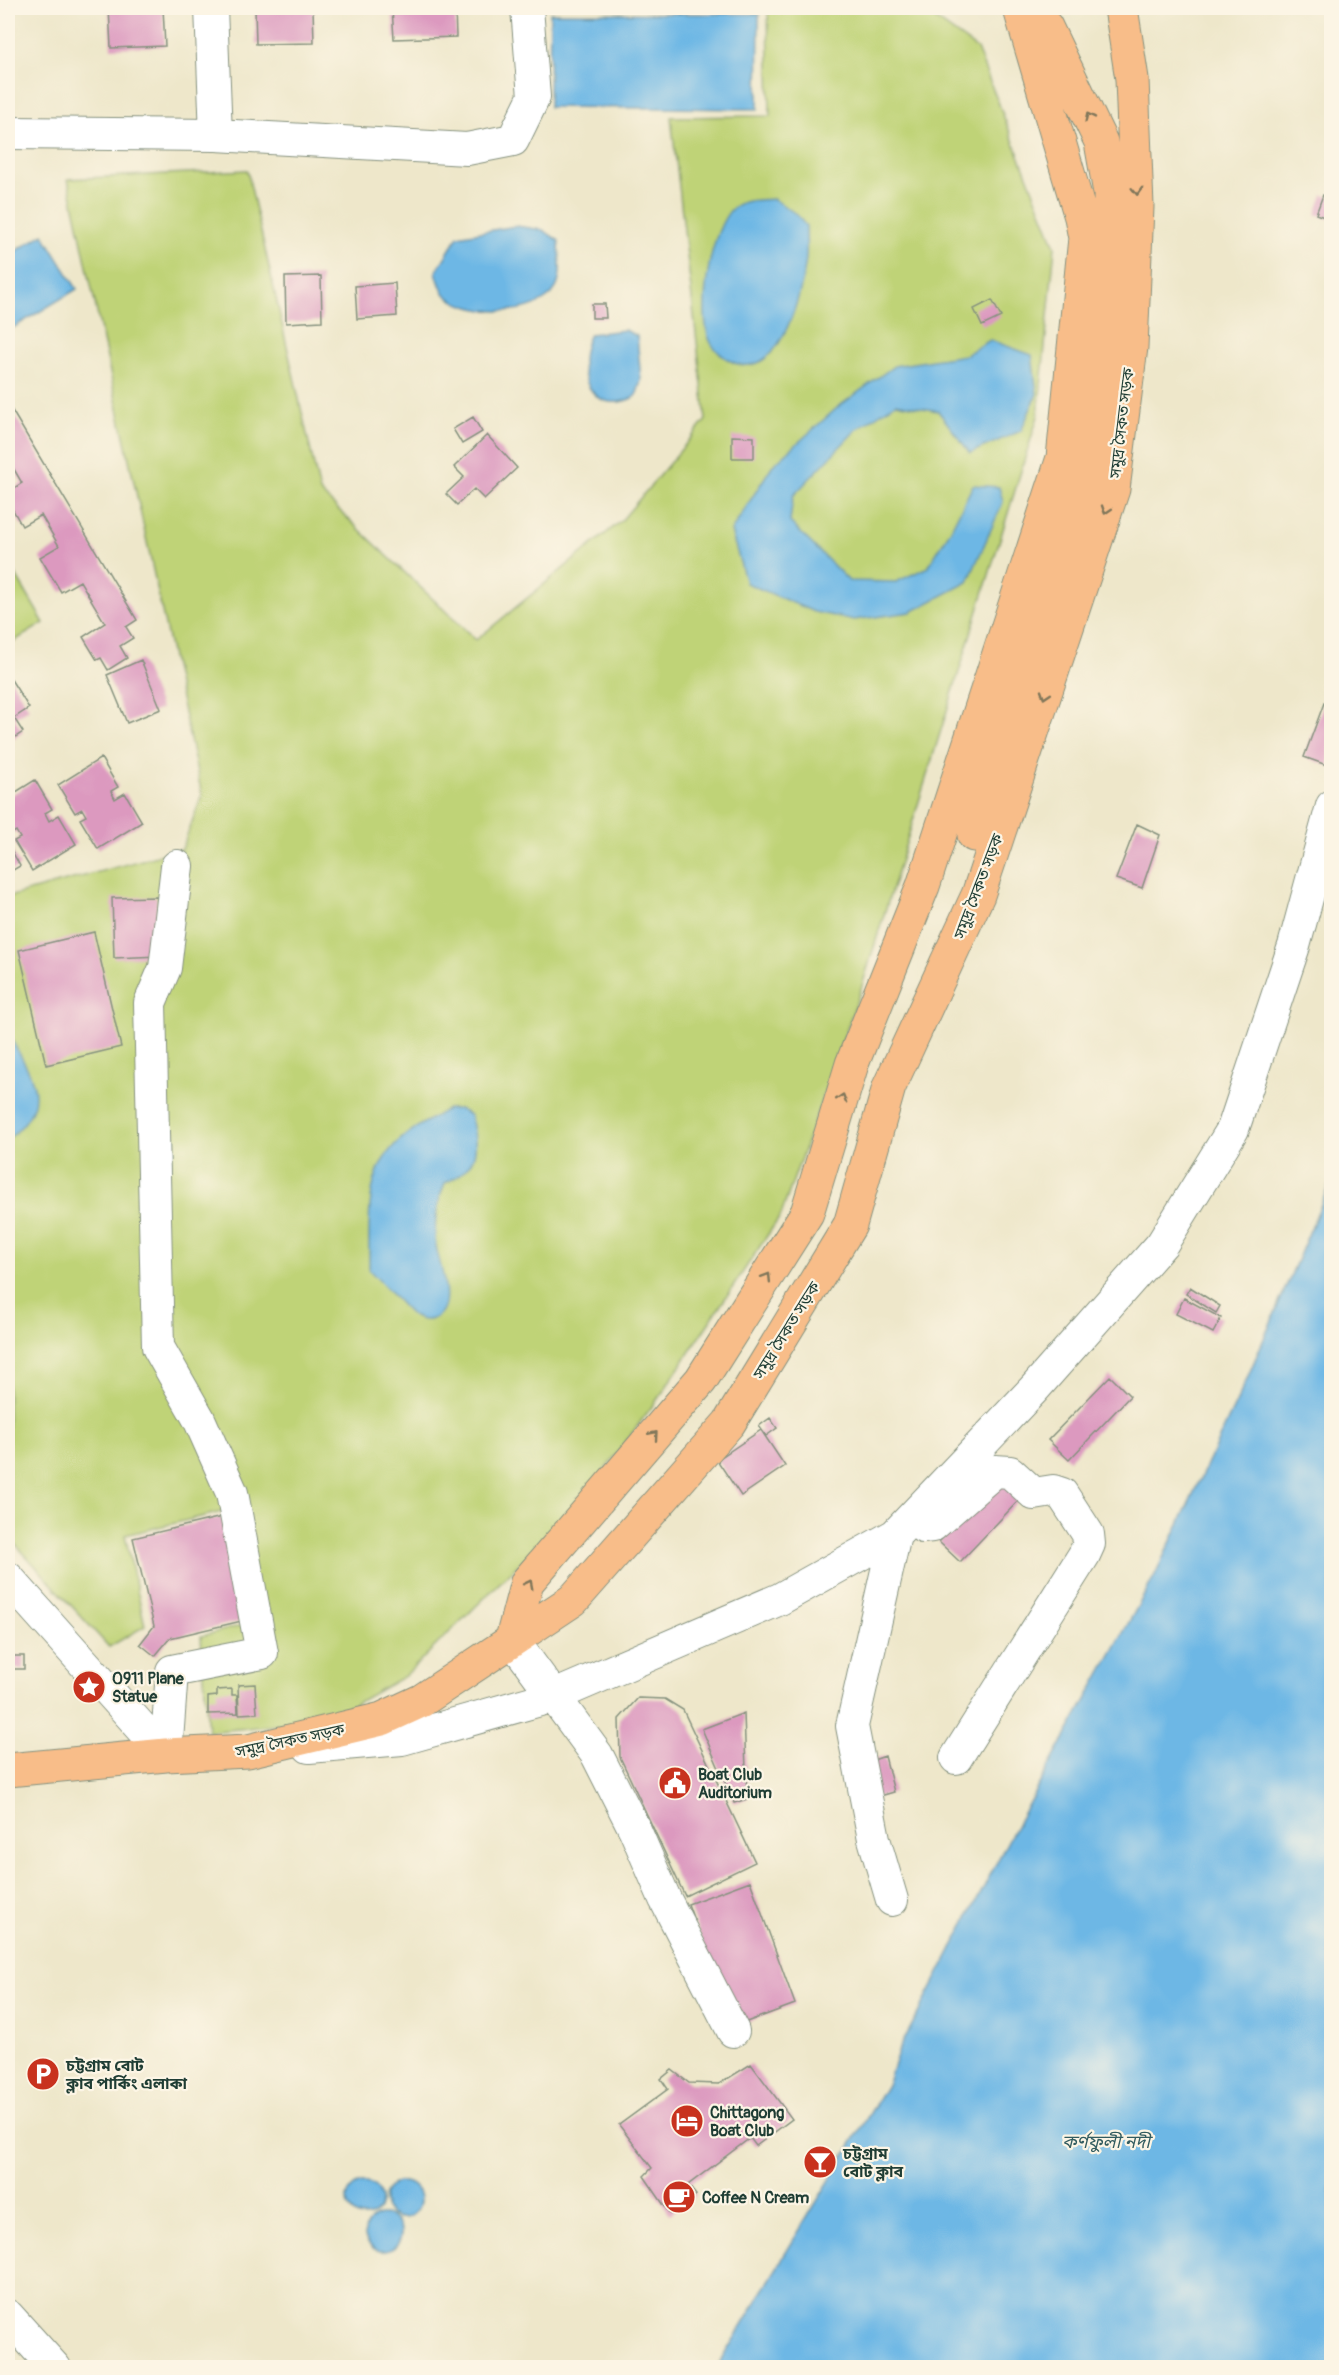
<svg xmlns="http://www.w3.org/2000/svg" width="1339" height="2375" font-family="Pangolin,'Noto Sans Bengali',sans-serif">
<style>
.green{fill:#bfd377;stroke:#6f8856;stroke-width:1.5}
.water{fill:#6db7e5;stroke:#467a8c;stroke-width:1.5}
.building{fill:#dc99bf}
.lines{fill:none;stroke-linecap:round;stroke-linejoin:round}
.minor-casing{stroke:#86927f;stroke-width:34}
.major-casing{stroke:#86927f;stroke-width:35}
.minor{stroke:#fff;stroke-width:32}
.major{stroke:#f8bd89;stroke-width:33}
.oneway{stroke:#81775a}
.labels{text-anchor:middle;stroke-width:4.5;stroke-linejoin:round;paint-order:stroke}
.street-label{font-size:16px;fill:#1f3d34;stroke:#fcf5e5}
.poi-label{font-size:16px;font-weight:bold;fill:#1f3d34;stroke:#fcf5e5;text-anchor:start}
.water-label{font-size:18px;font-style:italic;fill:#325c60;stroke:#fcf5e5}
</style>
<rect width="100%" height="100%" fill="#fcf5e5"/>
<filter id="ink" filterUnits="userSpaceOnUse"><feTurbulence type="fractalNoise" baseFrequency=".0167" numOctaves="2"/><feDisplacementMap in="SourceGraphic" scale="12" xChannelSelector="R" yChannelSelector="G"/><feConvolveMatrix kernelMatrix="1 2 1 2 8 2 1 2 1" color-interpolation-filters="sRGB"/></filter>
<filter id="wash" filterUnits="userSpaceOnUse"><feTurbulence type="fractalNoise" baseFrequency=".008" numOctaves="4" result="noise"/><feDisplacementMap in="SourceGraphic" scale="24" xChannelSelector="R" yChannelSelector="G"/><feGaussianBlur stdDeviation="1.35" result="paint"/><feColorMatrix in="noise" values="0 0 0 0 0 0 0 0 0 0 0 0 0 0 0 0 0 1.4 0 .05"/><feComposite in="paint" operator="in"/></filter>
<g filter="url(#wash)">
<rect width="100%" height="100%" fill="#eee7ca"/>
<!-- green -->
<path class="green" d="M768,8H920L977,49L1055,246L1038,416L861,989L781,1215L662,1393L577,1507L405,1676L353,1705L298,1723L208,1732L201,1636L251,1623L226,1511L125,1535L145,1626L109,1647L8,1536V897L182,849L202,795L68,179L247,170L320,492L476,640L621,521L706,420L671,117L770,116Z
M8,562L44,623L8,645Z"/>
<!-- water -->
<path class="water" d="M550,13L759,14L758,109L549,107Z
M774,199L796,214L806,226C806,236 807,247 806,258C803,289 783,371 742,365C730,363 715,352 710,341C697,314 710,226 734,207C744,199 762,200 774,199Z
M516,226L543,230L559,241C559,255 563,275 556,288C539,318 468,317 445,294C441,289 438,279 436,272L458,236Z
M43,234L77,289L8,331V256Z
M625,330L637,336L641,381L636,396C592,420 571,370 590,334Z
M990,340L1032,355L1037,394L1021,431L970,453L938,411L896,403L857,429L793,496L790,522L849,581L896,582L928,567L949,533L973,485L999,487L1003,502L968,582L911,612L854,620L814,612L746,583L731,531L772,466L838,407L894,366L965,355Z
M8,1033C31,1076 55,1102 8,1139Z
M448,1109H459L470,1115C480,1148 479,1168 445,1183C438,1199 435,1219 435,1237C435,1258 461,1308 432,1319C427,1321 420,1320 414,1317C404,1310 380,1280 369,1270C370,1230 363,1182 391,1149C405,1132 429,1120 448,1109Z
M1331,1181V2367H717L887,2085L898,2052L1011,1835L1154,1577L1243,1388Z
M384 2200a18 18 0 1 1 36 0a18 18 0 1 1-36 0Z
M347 2200a17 17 0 1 1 34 0a17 17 0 1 1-34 0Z
M365 2233a18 18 0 1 1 36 0a18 18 0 1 1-36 0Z"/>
<g id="blocks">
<!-- building -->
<path class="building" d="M8,8H13L14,24H8Z
M109,8H163L165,46L111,48Z
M255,8H313L314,43L256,44Z
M392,8H455L456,37L394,39Z
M1323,195L1332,198V220L1316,214Z
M321,276L322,321L286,323L285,277Z
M395,283L397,316L357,319L355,286Z
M992,300L1001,317L982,326L974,309Z
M592,304H605L606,318H592Z
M11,409L137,620L126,627L133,638L120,646L127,658L108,670L101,658L97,660L83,637L105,623L80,581L61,592L40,557L59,546L41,515L22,526L8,501V492L22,483L8,459V410Z
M473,417L482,432L462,444L453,429Z
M487,435L517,468L484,499L474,489L457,505L446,494L464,477L454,467Z
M732,436L754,437V458H732Z
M141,660L161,709L127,723L107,675Z
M10,678L29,708L14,718L23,732L8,742V679Z
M1324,703L1332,706L1329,766L1304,757Z
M101,758L118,787L111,791L115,799L125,793L142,822L98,849L80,819L86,816L82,809L75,813L58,785Z
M35,780L52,809L45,813L49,821L59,815L76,844L32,871L14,841L20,838L16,831L9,835L8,833V797Z
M1137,824L1160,835L1142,888L1116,879Z
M8,844L20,866L8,873Z
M157,897L159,956L114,958L112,898Z
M94,932L121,1047L46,1065L19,950Z
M1190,1287L1220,1306L1216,1313L1186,1294Z
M1184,1298L1221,1318L1213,1333L1176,1314Z
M1110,1376L1130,1396L1069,1460L1048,1440Z
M770,1418L777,1428L766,1436L759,1426Z
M761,1430L785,1466L741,1496L717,1460Z
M1001,1478L1021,1498L960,1562L939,1542Z
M222,1517L246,1620L170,1638L155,1656L140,1644L154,1626L133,1538Z
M8,1656H24V1669H8Z
M255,1684L257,1713L239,1714L238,1685Z
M232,1689V1695H237L238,1713L208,1714V1697L217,1696V1690Z
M638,1698L665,1699L683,1710L755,1862L685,1896L620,1757L619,1719Z
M744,1713L747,1799L734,1803L702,1729Z
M885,1756L894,1792L870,1799L862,1764Z
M750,1881L795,2004L733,2027L688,1904Z
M751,2064L792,2119L756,2146L750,2138L688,2185L696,2195L670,2214L644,2176L652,2168L619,2125L668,2089L661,2079L672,2070L689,2083L719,2084Z"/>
</g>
</g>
<g filter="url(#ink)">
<use href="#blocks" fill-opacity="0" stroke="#86927f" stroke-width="1.5"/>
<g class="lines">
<defs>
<path id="minor" d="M211,8L216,135
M8,133L216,135L467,149L513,140L534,97L527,8
M914,1515L923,1527L932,1526L995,1471L1010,1472L1034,1494L1053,1491L1062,1494L1088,1534L1089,1544L1084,1555L956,1758
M8,1578L166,1755
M512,1639L597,1755L635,1830L665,1899L733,2031
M309,1747L402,1739L554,1696L780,1599L895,1535L1034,1389L1162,1244L1233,1129L1294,946L1332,806
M166,1755L172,1671L262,1653L232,1493L199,1419L158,1347L150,1003L165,968L177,866
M892,1900L874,1839L852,1726L895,1535
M8,2316L55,2368"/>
<path id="major" d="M974,835L1078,508L1087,471L1111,246L1110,193L1101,142L1046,27L1026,8
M512,1639L527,1582L701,1380L807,1213L852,1064L923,886L1063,458L1085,238L1081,217L1020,9
M8,1770L166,1755L248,1751L382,1719L421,1701L573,1600L729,1423L850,1225L889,1087L978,895L1113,489L1131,347L1137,207L1132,79L1121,8"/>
</defs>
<!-- minor casing -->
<use href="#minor" class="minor-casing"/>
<!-- major casing -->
<use href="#major" class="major-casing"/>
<!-- minor -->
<use href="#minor" class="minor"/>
<!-- major -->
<use href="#major" class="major"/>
</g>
<!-- one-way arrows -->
<defs><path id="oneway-chevron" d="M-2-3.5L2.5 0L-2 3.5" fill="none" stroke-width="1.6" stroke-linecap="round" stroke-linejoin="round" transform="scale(1.5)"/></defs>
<g class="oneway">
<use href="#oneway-chevron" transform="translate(1089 117) rotate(-116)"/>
<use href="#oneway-chevron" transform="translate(1137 191) rotate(88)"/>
<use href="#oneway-chevron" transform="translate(1106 510) rotate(108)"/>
<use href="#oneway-chevron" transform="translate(1045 695) rotate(108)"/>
<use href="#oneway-chevron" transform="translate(842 1098) rotate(-73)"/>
<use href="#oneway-chevron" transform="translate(767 1277) rotate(-58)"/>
<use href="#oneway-chevron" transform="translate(654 1435) rotate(-49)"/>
<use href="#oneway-chevron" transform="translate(529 1584) rotate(-63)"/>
</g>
</g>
<!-- icons -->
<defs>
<symbol id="sight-disc" viewBox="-11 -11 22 22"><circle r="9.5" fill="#c8321e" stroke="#fcf5e5"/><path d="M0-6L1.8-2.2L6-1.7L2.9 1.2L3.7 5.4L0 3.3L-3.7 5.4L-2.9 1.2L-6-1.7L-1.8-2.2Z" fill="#fff"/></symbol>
<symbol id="civic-disc" viewBox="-11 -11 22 22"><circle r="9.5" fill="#c8321e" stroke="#fcf5e5"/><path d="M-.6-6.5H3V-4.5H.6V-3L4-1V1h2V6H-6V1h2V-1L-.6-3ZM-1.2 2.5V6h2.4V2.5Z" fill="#fff"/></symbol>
<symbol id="parking-disc" viewBox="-11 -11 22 22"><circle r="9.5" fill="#c8321e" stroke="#fcf5e5"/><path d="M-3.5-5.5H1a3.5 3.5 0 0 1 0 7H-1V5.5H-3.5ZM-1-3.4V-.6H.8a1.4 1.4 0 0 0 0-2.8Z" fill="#fff"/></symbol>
<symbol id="hotel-disc" viewBox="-11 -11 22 22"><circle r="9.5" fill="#c8321e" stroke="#fcf5e5"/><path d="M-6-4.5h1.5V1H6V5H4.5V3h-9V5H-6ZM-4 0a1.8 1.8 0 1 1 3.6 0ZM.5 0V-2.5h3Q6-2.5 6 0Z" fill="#fff"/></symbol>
<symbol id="bar-disc" viewBox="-11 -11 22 22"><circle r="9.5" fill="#c8321e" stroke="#fcf5e5"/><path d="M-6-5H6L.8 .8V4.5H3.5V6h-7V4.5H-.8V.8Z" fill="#fff"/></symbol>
<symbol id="cafe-disc" viewBox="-11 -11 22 22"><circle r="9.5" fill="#c8321e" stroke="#fcf5e5"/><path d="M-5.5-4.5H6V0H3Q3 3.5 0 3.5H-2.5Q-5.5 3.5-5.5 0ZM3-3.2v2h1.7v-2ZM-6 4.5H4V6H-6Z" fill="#fff"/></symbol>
</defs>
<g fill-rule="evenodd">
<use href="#sight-disc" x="70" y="1668" width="38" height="38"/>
<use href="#civic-disc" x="656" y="1764" width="38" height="38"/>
<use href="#parking-disc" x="24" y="2055" width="38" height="38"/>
<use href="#hotel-disc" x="668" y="2102" width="38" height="38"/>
<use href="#bar-disc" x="801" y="2143" width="38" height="38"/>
<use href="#cafe-disc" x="660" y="2178" width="38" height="38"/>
</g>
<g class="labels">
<!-- street labels -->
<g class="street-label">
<text transform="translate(1121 423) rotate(-83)" y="6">সমুদ্র সৈকত সড়ক</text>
<text transform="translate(978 886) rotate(-69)" y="6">সমুদ্র সৈকত সড়ক</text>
<text transform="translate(786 1330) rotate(-58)" y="6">সমুদ্র সৈকত সড়ক</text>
<text transform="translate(290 1740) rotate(-12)" y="6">সমুদ্র সৈকত সড়ক</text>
</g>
<!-- poi labels -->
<g class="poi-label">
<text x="112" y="1684">0911 Plane<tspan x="112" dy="18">Statue</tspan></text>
<text x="698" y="1780">Boat Club<tspan x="698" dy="18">Auditorium</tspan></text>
<text x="66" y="2071">চট্টগ্রাম বোট<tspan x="66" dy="18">ক্লাব পার্কিং এলাকা</tspan></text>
<text x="710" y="2118">Chittagong<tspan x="710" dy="18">Boat Club</tspan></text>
<text x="843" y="2159">চট্টগ্রাম<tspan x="843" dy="18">বোট ক্লাব</tspan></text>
<text x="702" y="2203">Coffee N Cream</text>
</g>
<!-- water labels -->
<g class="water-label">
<text x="1106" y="2148">কর্ণফুলী নদী</text>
</g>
</g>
<!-- margin -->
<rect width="1339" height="2375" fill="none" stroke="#fcf5e5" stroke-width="30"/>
</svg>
